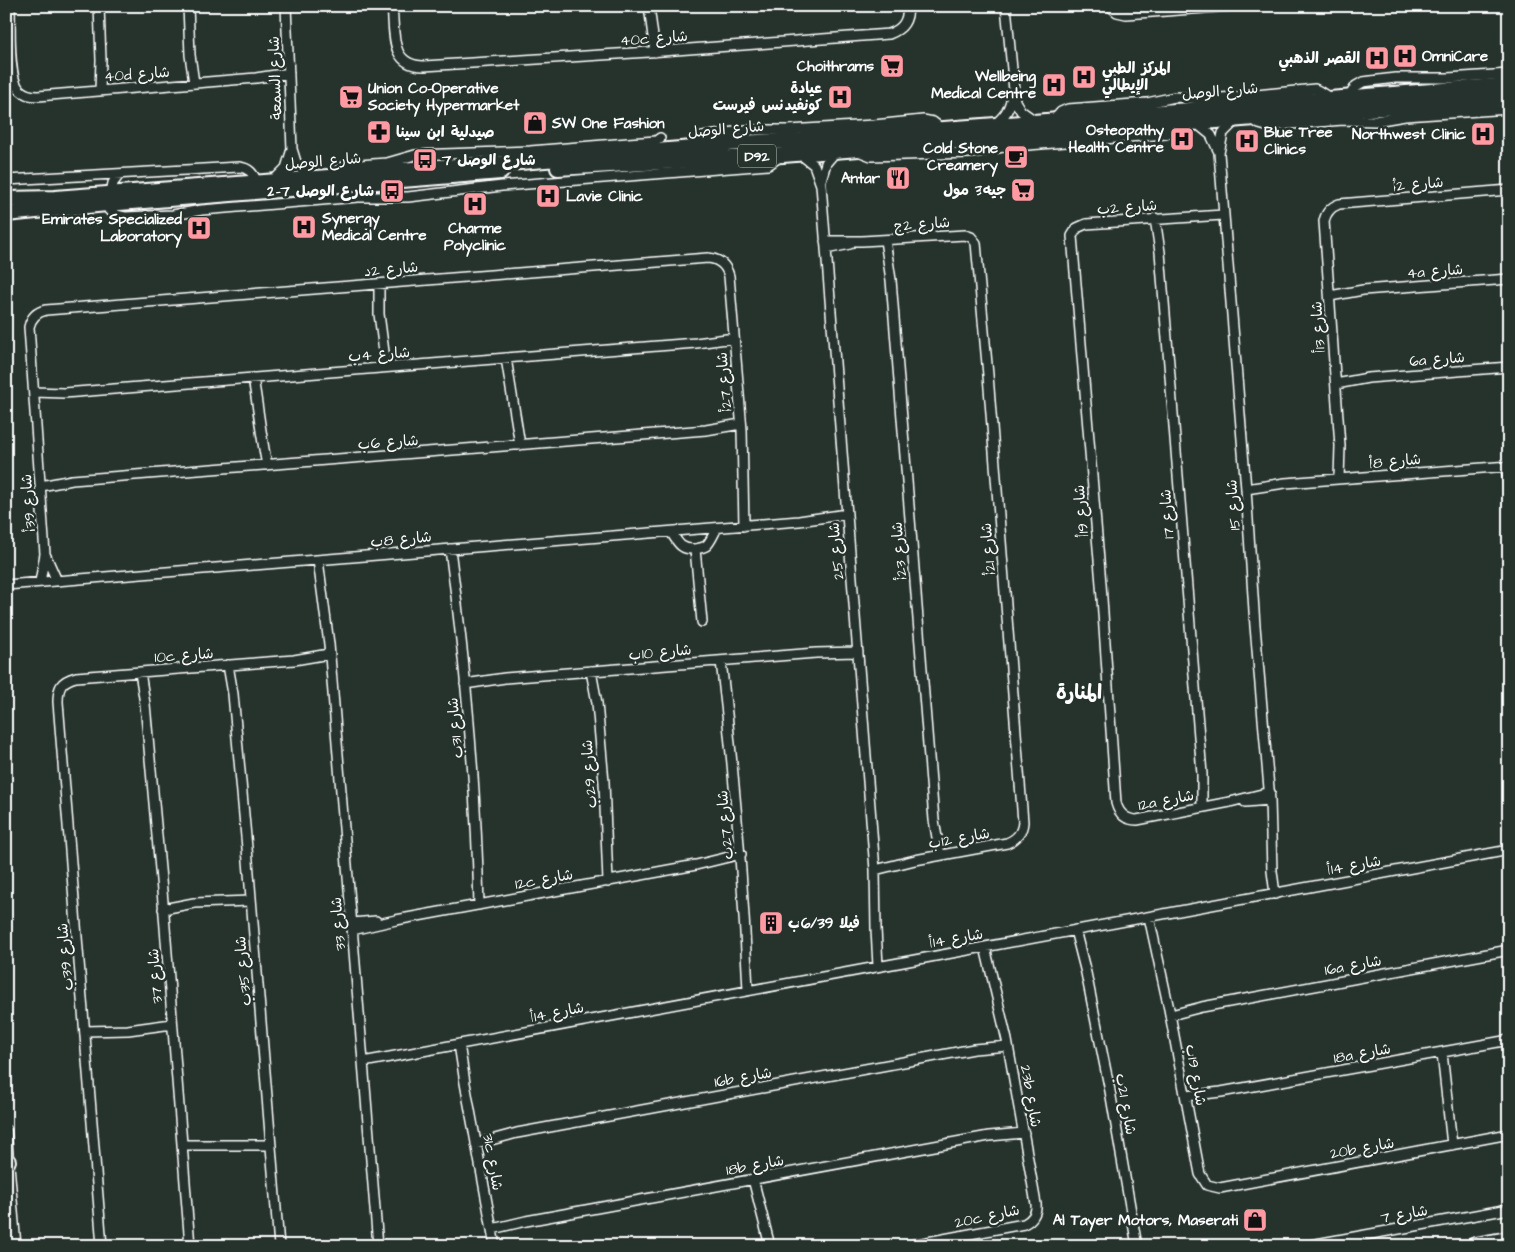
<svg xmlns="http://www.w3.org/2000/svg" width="1515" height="1252" font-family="'Architects Daughter','Playpen Sans Arabic',sans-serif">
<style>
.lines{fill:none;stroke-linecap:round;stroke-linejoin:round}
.minor-casing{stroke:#fff;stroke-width:12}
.secondary-casing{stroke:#fff;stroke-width:16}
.primary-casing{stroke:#fff;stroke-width:18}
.motorway-casing{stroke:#fff;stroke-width:20}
.minor{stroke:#26332d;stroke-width:9}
.secondary{stroke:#26332d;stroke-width:12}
.primary{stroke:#26332d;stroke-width:14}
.motorway{stroke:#26332d;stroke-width:16}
.labels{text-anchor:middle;stroke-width:5;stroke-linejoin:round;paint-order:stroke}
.shield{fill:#26332d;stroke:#bec2c0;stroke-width:1}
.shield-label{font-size:14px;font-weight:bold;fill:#fff}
.street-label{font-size:15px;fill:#fff;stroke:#26332d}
.poi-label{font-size:15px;font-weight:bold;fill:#fff;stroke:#26332d;text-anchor:end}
.district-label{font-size:20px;font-weight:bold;fill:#fff;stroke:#26332d}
</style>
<rect width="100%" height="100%" fill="#26332d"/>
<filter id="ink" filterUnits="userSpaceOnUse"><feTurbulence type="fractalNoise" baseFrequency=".02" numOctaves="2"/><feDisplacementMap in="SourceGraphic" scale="10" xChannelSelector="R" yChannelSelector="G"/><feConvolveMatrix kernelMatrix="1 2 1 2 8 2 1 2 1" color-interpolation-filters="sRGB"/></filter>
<g filter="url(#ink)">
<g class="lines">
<defs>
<path id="minor" d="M10,6C11,24 7,79 20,90C25,95 32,96 38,96L256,78L289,73
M99,6L101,60L100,91
M188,6L190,55L194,83
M392,6C395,32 389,66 424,66L649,52L889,34C903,29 908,21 908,6
M649,6L655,52
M1006,6L1015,101L1021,111L1035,121
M1110,6L1117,12L1126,14L1232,6
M1349,97L1356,86L1363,82L1395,78H1448L1509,74
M1251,118L1259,124L1266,126L1343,120L1375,121L1405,116L1509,109
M1236,120L1223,133L1219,153L1246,489L1255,626L1270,800L1272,871L1275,894
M1053,121L1061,112L1068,109L1147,103L1175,97L1203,99L1237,97L1315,89L1319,91L1330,98
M1195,122L1211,135L1218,150
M994,125C1005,116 1010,109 1012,95
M628,143L656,141L660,138
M693,148L698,140L703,137L746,130H788L874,125L923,120L933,122L942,129
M292,149L296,162L310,178
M858,151L871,156L971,153L1003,147L1166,134L1172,131L1179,125
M800,154L814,165L821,185L875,870L876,929L878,966
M330,175L345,166L387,163L415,155L530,151L628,143L640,152
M6,180L239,167C249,168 253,173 257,182
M274,180L286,168L292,149L286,6
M821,180L826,163L837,150
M111,193L113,183L119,175
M107,204L109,210L116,215L125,217L173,215L202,210L358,197H408L502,186L768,165L782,155
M1223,215L1086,224L1077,228L1072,236L1101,584L1116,803C1119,814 1126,820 1137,820L1230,802L1270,792
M1155,218L1160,252L1202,774V807
M885,240L891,280L934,820L940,855
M825,241H862L965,235L971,237L976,243L988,375L1023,822C1022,833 1017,839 1007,843L915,860L875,870
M826,249L850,244
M379,284V314L386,367
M1330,296L1363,290L1509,279
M506,358L520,445
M253,378C258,407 261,436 267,465
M1336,384L1368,378L1509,367
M34,392L64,393L696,343L734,338
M1506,466L1509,490
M1339,479L1340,446L1324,221C1326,212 1331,207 1339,204L1509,190
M41,486L72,480L706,430L741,424
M1246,489L1285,483L1509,466
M671,532C678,543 681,550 695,549C699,548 704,548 707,545C711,541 714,533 717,528
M450,549C466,667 476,787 479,905
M695,549L702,622
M45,554L57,581
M318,560L329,644L378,1246
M40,582L45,554L29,327C31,318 36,312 46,310L708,258C719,259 726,265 729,276L742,430L744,526
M6,585L799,521L847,514
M721,661C734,770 743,880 748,990
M228,665L233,694L247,848L279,1246
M591,671L597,703L604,782L608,882
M140,672L145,704L163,902L190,1246
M465,684L505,678L816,653L858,652
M1245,802L1270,800
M163,909L194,903L251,901
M1149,917L1169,1009L1200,1174L1207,1185L1220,1188L1509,1134
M352,923L376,921
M352,930L396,920L696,865L741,854
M1075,930L1086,973L1110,1091L1137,1246
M1171,1015L1202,1007L1509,950
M85,1031L128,1030L172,1024
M459,1044L465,1083L495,1246
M1442,1053L1452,1145
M363,1062L1509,850
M1186,1096L1221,1092L1509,1040
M6,1130L16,1246
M476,1144L517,1133L974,1049L1008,1046
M183,1145H271
M753,1179L770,1246
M492,1229L526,1221L989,1136L1024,1133
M102,1246L58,702C58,687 61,681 76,677L294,660L329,654
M906,1246L1024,1224C1032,1220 1037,1213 1036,1204L1007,1040L985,947
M1305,1246L1509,1209"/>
<path id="secondary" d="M6,1166L9,1161"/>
<path id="primary" d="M558,168L783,155L1509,98
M6,199L55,198L328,177L423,168L508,163L693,148L737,143L802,140L1509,85
M6,214L107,204L501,172"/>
<path id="motorway" d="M1475,1246L1509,1240"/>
</defs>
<!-- minor casing -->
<use href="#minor" class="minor-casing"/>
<!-- secondary casing -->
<use href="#secondary" class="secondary-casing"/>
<!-- primary casing -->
<use href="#primary" class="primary-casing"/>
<!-- motorway casing -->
<use href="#motorway" class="motorway-casing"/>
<!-- minor -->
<use href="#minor" class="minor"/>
<!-- secondary -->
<use href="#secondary" class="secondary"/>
<!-- primary -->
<use href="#primary" class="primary"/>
<!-- motorway -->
<use href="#motorway" class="motorway"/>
</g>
</g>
<!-- icons -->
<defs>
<symbol id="hospital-square" viewBox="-11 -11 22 22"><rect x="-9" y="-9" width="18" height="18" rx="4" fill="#ff9aa2" stroke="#26332d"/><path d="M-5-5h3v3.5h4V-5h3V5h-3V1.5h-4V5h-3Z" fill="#111"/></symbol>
<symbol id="supermarket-square" viewBox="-11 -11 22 22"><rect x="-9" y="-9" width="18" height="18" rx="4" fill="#ff9aa2" stroke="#26332d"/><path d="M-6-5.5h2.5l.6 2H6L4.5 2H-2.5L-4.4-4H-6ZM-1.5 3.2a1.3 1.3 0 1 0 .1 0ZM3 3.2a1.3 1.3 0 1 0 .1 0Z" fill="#111"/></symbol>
<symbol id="shop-square" viewBox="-11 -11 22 22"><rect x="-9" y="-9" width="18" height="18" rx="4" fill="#ff9aa2" stroke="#26332d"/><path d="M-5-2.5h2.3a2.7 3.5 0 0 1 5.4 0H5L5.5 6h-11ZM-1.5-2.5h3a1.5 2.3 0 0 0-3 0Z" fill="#111"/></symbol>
<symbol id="pharmacy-square" viewBox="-11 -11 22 22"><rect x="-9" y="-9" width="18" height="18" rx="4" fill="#ff9aa2" stroke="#26332d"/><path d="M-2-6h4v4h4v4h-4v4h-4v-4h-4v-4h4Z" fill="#111"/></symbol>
<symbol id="cafe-square" viewBox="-11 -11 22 22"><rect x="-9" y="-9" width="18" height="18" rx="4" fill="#ff9aa2" stroke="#26332d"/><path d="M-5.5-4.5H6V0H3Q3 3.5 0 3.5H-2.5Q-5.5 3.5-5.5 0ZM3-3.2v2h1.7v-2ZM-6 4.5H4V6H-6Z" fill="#111"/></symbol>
<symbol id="bus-square" viewBox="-11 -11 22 22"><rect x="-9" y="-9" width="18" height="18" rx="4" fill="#ff9aa2" stroke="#26332d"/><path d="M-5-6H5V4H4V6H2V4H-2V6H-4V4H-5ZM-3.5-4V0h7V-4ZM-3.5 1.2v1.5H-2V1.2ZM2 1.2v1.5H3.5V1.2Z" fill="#111"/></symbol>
<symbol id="restaurant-square" viewBox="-11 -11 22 22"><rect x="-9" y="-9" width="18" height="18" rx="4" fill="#ff9aa2" stroke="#26332d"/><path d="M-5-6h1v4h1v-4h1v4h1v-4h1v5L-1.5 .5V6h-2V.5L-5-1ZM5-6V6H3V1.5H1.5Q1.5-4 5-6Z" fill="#111"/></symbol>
<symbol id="building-square" viewBox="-11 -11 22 22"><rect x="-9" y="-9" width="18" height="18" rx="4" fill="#ff9aa2" stroke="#26332d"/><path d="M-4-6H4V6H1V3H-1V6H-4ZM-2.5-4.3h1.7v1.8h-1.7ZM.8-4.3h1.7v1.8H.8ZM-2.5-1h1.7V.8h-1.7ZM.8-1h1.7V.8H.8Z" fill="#111"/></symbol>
</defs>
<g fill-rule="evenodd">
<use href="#hospital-square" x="1391" y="42" width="28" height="28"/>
<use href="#hospital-square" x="1363" y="44" width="28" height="28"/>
<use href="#supermarket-square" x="878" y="52" width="28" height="28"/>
<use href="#hospital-square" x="1070" y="63" width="28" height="28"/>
<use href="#hospital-square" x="1040" y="71" width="28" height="28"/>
<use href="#supermarket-square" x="337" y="83" width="28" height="28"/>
<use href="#hospital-square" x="826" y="83" width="28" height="28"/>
<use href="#shop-square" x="521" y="109" width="28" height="28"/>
<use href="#pharmacy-square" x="365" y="118" width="28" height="28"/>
<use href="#hospital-square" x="1469" y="120" width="28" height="28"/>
<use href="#hospital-square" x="1168" y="125" width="28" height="28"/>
<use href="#hospital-square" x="1233" y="127" width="28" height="28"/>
<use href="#cafe-square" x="1002" y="143" width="28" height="28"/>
<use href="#bus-square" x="411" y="146" width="28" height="28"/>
<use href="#restaurant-square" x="884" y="164" width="28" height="28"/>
<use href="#supermarket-square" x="1009" y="176" width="28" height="28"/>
<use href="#bus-square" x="378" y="177" width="28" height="28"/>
<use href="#hospital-square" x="534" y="182" width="28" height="28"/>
<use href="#hospital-square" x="461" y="190" width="28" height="28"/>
<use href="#hospital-square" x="290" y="213" width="28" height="28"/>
<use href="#hospital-square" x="185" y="214" width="28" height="28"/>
<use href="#building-square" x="757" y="909" width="28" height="28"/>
<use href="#shop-square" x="1241" y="1206" width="28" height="28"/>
</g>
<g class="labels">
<!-- shield labels -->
<rect class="shield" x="738" y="144.5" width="38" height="23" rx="4"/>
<g class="shield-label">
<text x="757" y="161">D92</text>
</g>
<!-- street labels -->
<g class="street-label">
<text transform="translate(654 38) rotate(-4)" y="5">40c شارع</text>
<text transform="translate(137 74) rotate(-4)" y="5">40d شارع</text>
<text transform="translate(275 78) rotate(-92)" y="5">شارع السمعة</text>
<text transform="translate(1220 91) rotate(-5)" y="5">شارع الوصل</text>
<text transform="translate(726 129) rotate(-5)" y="5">شارع الوصل</text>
<text transform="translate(323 161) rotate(-5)" y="5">شارع الوصل</text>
<text transform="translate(1418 184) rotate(-5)" y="5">شارع 2أ</text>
<text transform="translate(1127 207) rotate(-4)" y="5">شارع 2ب</text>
<text transform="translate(922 224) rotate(-4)" y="5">شارع 2ج</text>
<text transform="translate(391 269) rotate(-5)" y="5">شارع 2د</text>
<text transform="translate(1435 271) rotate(-4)" y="5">4a شارع</text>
<text transform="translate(1318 327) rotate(-94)" y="5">شارع 13أ</text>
<text transform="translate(379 354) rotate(-4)" y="5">شارع 4ب</text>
<text transform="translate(1437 359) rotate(-4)" y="5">6a شارع</text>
<text transform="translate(724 382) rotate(-95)" y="5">شارع 27أ</text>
<text transform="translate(388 442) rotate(-4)" y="5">شارع 6ب</text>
<text transform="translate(1395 461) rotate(-5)" y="5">شارع 8أ</text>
<text transform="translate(28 503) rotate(-94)" y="5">شارع 39أ</text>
<text transform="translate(1233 505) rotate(-94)" y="5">شارع 15</text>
<text transform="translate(1081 511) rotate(-95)" y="5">شارع 19أ</text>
<text transform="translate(1167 514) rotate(-94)" y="5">شارع 17</text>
<text transform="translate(401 539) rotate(-5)" y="5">شارع 8ب</text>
<text transform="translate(988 549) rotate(-95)" y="5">شارع 21أ</text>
<text transform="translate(836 551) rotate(-95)" y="5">شارع 25</text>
<text transform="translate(899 551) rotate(-95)" y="5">شارع 23أ</text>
<text transform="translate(660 652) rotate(-5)" y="5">شارع 10ب</text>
<text transform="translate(184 655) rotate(-4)" y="5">10c شارع</text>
<text transform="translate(455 728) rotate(-95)" y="5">شارع 31ب</text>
<text transform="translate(589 774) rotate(-94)" y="5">شارع 29ب</text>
<text transform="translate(1166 800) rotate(-11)" y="5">12a شارع</text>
<text transform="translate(725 825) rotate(-95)" y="5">شارع 27ب</text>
<text transform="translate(959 838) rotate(-10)" y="5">شارع 12ب</text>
<text transform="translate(1354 865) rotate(-10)" y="5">شارع 14أ</text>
<text transform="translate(544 879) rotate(-10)" y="5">12c شارع</text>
<text transform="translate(338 924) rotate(-95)" y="5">شارع 33</text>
<text transform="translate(956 938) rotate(-10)" y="5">شارع 14أ</text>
<text transform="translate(65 957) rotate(-95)" y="5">شارع 39ب</text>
<text transform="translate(1353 965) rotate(-10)" y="5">16a شارع</text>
<text transform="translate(243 971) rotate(-95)" y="5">شارع 35ب</text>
<text transform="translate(155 976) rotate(-94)" y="5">شارع 37</text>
<text transform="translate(557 1012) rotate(-11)" y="5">شارع 14أ</text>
<text transform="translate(1362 1053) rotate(-10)" y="5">18a شارع</text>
<text transform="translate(1196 1075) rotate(80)" y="5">شارع 19ب</text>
<text transform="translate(743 1077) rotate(-10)" y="5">16b شارع</text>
<text transform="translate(1031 1096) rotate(80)" y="5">23b شارع</text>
<text transform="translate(1126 1104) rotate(80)" y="5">شارع 21ب</text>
<text transform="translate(1362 1148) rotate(-10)" y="5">20b شارع</text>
<text transform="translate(493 1162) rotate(80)" y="5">31c شارع</text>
<text transform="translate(755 1165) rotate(-10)" y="5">18b شارع</text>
<text transform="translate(1404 1214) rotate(-10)" y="5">شارع 7</text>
<text transform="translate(987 1216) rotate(-12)" y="5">20c شارع</text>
</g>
<!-- poi labels -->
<g class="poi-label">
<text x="1422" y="61" text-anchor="start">OmniCare</text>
<text x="1360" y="63">القصر الذهبي</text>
<text x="874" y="71">Choithrams</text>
<text x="1102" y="73" text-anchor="start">المركز الطبي<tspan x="1102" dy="17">الإيطالي</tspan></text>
<text x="1036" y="81">Wellbeing<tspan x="1036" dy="17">Medical Centre</tspan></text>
<text x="368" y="93" text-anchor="start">Union Co-Operative<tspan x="368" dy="17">Society Hypermarket</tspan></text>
<text x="822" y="93">عيادة<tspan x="822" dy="17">كونفيدنس فيرست</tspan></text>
<text x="552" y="128" text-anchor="start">SW One Fashion</text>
<text x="1164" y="135">Osteopathy<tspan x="1164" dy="17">Health Centre</tspan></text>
<text x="396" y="137" text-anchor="start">صيدلية ابن سينا</text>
<text x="1264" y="137" text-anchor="start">Blue Tree<tspan x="1264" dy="17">Clinics</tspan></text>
<text x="1466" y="139">Northwest Clinic</text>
<text x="998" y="153">Cold Stone<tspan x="998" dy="17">Creamery</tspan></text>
<text x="442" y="165" text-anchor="start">شارع الوصل 7</text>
<text x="880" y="183">Antar</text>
<text x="1006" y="195">جيه3 مول</text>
<text x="374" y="196">شارع الوصل 7-2</text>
<text x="566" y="201" text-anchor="start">Lavie Clinic</text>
<text x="322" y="223" text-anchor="start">Synergy<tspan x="322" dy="17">Medical Centre</tspan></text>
<text x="182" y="224">Emirates Specialized<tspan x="182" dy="17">Laboratory</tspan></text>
<text x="475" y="233" text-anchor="middle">Charme<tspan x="475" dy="17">Polyclinic</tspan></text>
<text x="788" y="928" text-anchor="start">فيلا 6/39ب</text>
<text x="1238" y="1225">Al Tayer Motors, Maserati</text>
</g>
<!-- district labels -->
<g class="district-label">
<text x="1079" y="699">المنارة</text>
</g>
</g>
<!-- margin -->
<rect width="1515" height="1252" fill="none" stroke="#26332d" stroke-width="25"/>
<rect x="12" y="12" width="1490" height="1227" fill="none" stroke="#fff" stroke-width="2" filter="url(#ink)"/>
</svg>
